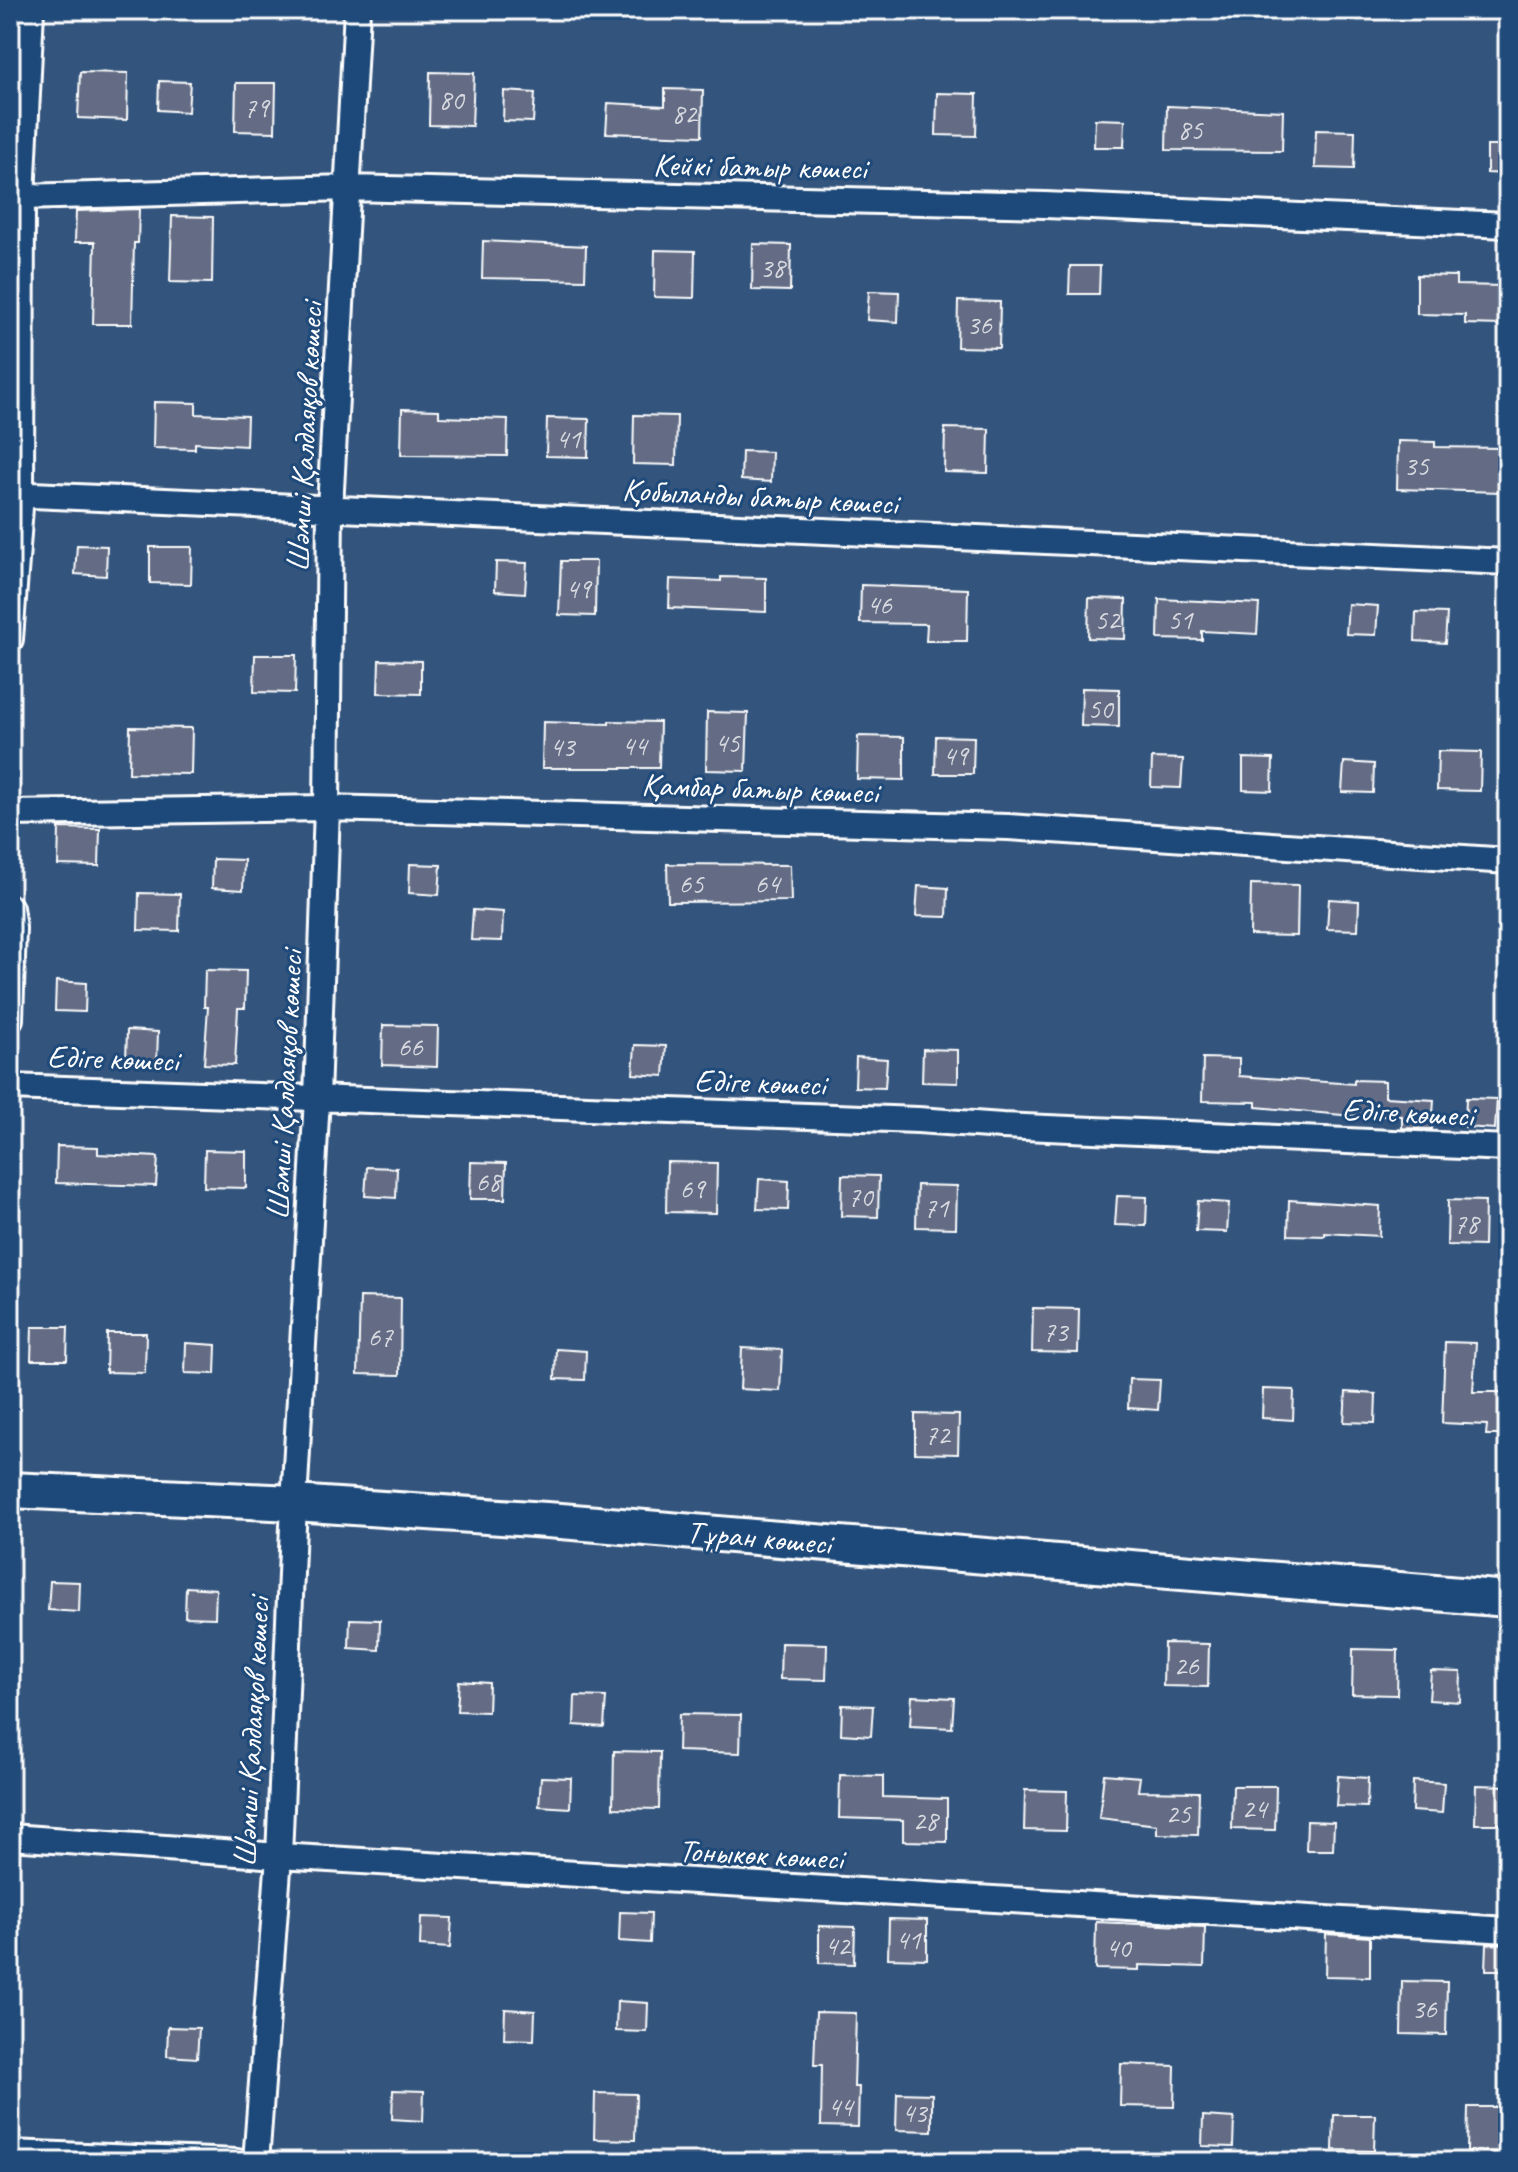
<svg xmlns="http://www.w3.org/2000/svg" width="1518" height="2172" font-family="Caveat,sans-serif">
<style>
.building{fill:#636c84;stroke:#fff;stroke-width:2}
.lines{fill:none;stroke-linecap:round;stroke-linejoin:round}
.street-casing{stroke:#fff;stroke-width:30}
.secondary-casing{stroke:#fff;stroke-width:40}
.street{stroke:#1f4a7a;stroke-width:24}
.secondary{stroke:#1f4a7a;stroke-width:34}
.labels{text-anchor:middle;stroke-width:6;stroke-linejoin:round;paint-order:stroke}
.number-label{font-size:28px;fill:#d8dae0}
.street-label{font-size:32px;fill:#fff;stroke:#1f4a7a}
</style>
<rect width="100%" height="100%" fill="#33547d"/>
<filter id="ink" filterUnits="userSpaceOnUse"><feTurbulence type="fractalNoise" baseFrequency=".0125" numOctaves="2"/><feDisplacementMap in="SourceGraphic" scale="16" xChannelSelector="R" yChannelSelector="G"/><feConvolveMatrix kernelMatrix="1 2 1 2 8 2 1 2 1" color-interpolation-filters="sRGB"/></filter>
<g filter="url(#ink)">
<!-- building -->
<path class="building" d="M80,72L128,73L127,120L78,118Z
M430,72L474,73L472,126L429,125Z
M159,81L190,82L188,112L158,110Z
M236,83H276L275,132L235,131Z
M665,89L703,90L702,136L606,133L608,103L665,106Z
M504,91L535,93L533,122L503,121Z
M937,93L977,94L976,136L936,135Z
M1167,106L1283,111L1282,151L1166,150Z
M1095,119L1125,120L1124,147H1094Z
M1316,130L1355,131L1354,169L1315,168Z
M1487,146H1508V174L1487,173Z
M139,209L138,243H134L132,324H93L95,242H75L76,211Z
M172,216L213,217L212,283L170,282Z
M483,241L586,246L585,280L482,278Z
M753,244L791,245L790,291L752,290Z
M655,250L695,251L694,298L654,297Z
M1070,266H1100L1099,294H1069Z
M1417,275L1456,276V285L1504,286L1503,325L1465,324V315L1417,314Z
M869,291L899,292L898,322L867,320Z
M958,301L1000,302L999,348L957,347Z
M154,402L196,403V414L247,416L246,446L195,443V449L153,448Z
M402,409L439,410V417L508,419L507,456L401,455Z
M634,415L677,416L676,465L633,464Z
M547,418L589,419L588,457L546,456Z
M945,428L989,429L988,473L944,472Z
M1398,441L1435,442V447L1502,448L1501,492L1397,489Z
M742,451L772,452L771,482L741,480Z
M77,545L107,546L106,576L75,574Z
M150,547H192L191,584L150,583Z
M561,561H596L595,616L559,615Z
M496,562L527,563L525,593L495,591Z
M721,577L766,578V612L669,608L670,579L721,581Z
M861,585L968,589L967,641H926L927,624L860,623Z
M1089,598L1126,599L1125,639L1088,638Z
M1159,599L1259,604L1257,634L1202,631V640L1158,639Z
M1348,604L1378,606L1376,635L1346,634Z
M1416,612L1447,613L1445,643L1415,641Z
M255,655H296L295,693L254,692Z
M379,660L421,661V694L378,693Z
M1082,688L1119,689V727L1081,726Z
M707,712L748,713L746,771L706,770Z
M609,721L660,722L659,768H542L543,722L609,724Z
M130,727L192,728L191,774L129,773Z
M858,736L904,737V780L857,779Z
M936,736L974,737L973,774H935Z
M1438,751L1481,752L1480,791L1437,790Z
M1152,758L1183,759L1181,788L1151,787Z
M1243,758L1273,759L1272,791L1243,790Z
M1344,762L1374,764L1373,793L1342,792Z
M59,828L100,829L99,866L58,865Z
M213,859L244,860L243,890L212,888Z
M410,864L441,865L439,895L409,893Z
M667,864L790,865L791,901L668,902Z
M1251,884L1298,885L1297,936L1250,935Z
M918,886L948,888L947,917L916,916Z
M139,893L180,894L179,931L138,930Z
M1329,899L1359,901L1358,930L1327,929Z
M473,910L503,912L502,941L471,940Z
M205,970L246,971L245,1008H238L235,1065L204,1064L208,1007H204Z
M56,981L86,983L85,1012L55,1011Z
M383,1025L438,1026L437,1067L382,1065Z
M127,1030L158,1032L157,1061L126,1060Z
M635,1045L666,1046L664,1076L633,1074Z
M923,1049L958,1050V1083L922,1082Z
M856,1057L887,1059L885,1088L855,1087Z
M1203,1058L1239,1059V1076L1354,1084V1080L1385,1081V1097L1434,1100L1432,1129L1402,1128V1116H1353L1256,1107V1102L1202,1101Z
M1466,1098L1497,1099L1495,1129L1465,1127Z
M57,1146L98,1147V1154L158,1157L156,1186L56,1183Z
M205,1150L246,1151V1188L204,1187Z
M471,1162L506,1163L505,1199H470Z
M667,1162L717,1163L716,1213L666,1212Z
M367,1167L397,1168L396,1198L365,1196Z
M842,1175L879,1176L878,1217L841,1216Z
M759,1179L789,1181L788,1210L757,1209Z
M917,1185L957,1186L956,1228L916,1227Z
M1117,1196L1147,1197L1146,1226L1115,1225Z
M1289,1200L1380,1206L1379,1236L1325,1233V1236L1288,1235Z
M1448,1200L1485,1201L1484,1246L1447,1245Z
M1198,1201L1229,1203L1227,1232L1196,1231Z
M360,1297L401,1298L400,1375L358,1374Z
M1033,1308L1079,1309L1078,1353L1032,1352Z
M32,1327H68L67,1360H31Z
M107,1333H146L145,1373L106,1372Z
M1445,1342L1476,1343L1473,1392H1508V1435H1486L1487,1425L1442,1423Z
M186,1343L216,1345L215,1374L185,1373Z
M742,1348L782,1350L780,1391L740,1389Z
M556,1349L586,1351L585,1380L555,1379Z
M1129,1379L1160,1380L1158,1410L1128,1408Z
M1263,1389L1294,1390L1293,1420L1262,1418Z
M1346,1392L1376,1394L1375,1423L1344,1422Z
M915,1414L959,1415L958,1454L915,1453Z
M50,1581L80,1582L79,1612L48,1610Z
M186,1587L216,1589L215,1618L185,1617Z
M350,1619L380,1620L379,1650L349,1648Z
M781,1643L827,1644L826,1680L780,1679Z
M1164,1643L1209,1644L1208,1687L1163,1686Z
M1353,1649L1398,1650L1397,1695L1352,1694Z
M1431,1671L1461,1672L1460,1702L1429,1700Z
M459,1681L489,1683L488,1712L457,1711Z
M575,1696L606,1697L604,1727L574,1725Z
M912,1696L954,1698L952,1728L910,1726Z
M842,1705L873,1706L871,1736L841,1734Z
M679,1714L741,1715L740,1753L678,1751Z
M614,1751L660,1752L659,1809L613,1808Z
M1104,1774L1140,1777L1138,1791L1199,1792L1198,1835L1157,1834V1825L1099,1818Z
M840,1775L883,1776V1797L947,1799V1842L903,1841V1820L839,1818Z
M1338,1776L1368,1778L1367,1807L1336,1806Z
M541,1777L571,1778L570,1808L539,1806Z
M1413,1781L1444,1783L1442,1813L1412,1811Z
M1476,1785L1508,1786V1824H1475Z
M1233,1786H1276L1275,1830L1232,1829Z
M1025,1790L1067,1791L1066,1831L1024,1830Z
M1307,1821L1334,1822L1333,1850H1306Z
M620,1912L651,1913L650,1943L619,1941Z
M421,1917L452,1918L450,1948L420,1946Z
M889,1919L927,1920V1959L888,1958Z
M1096,1922L1205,1927L1204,1967L1139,1965V1970L1095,1969Z
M819,1926L855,1927L854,1964L819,1963Z
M1326,1934L1370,1937V1977L1325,1976Z
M1487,1944L1508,1945V1970H1486Z
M1402,1981L1447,1982L1446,2035L1401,2034Z
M617,2001L648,2003L647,2032L616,2031Z
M505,2009L535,2011L534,2040L504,2039Z
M816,2012L856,2013L854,2087H859L858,2127L821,2126L822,2065H814Z
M168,2027L199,2028L197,2058L167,2056Z
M1121,2064L1175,2066L1174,2107L1120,2106Z
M393,2090L424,2091L423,2121L392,2119Z
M595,2093L636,2094L635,2140L594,2139Z
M897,2093L932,2094V2131L896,2130Z
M1468,2107H1508V2152L1467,2151Z
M1334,2115H1375L1374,2151L1333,2150Z
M1203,2116L1234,2118L1233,2147L1202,2146Z"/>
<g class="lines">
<defs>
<path id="street" d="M10,195L22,197L348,188L1045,205L1508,225
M10,494L1508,562
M10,639L21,494L22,197L31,10
M10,813L327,808L1008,827L1508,861
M10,908L13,928L10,1019
M10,1087L918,1120L1002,1126L1508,1148
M10,1837L279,1856L1508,1930
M10,2153L237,2162
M256,2162L279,1856L294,1503L317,1098L327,808L330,508L357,10"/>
<path id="secondary" d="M10,1490L294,1503L561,1521L1508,1599"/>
</defs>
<!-- street casing -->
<use href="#street" class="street-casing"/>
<!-- secondary casing -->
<use href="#secondary" class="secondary-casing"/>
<!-- street -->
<use href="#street" class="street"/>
<!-- secondary -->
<use href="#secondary" class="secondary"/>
</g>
</g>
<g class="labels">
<!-- number labels -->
<g class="number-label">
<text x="451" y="109">80</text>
<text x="256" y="117">79</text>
<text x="684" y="123">82</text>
<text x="1190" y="139">85</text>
<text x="772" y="277">38</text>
<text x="979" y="334">36</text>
<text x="568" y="448">41</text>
<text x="1416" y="475">35</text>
<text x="578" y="598">49</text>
<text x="879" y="614">46</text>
<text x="1107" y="629">52</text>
<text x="1180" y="629">51</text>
<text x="1100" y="718">50</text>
<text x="727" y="752">45</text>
<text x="634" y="755">44</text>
<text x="562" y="756">43</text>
<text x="955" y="765">49</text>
<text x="691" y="893">65</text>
<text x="767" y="893">64</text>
<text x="410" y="1056">66</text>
<text x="488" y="1191">68</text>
<text x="692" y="1198">69</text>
<text x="860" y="1206">70</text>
<text x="936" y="1217">71</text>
<text x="1466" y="1233">78</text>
<text x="1055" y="1341">73</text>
<text x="380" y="1346">67</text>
<text x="937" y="1444">72</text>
<text x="1186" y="1675">26</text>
<text x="1254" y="1818">24</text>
<text x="1178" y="1823">25</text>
<text x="925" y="1830">28</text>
<text x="908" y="1949">41</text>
<text x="837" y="1955">42</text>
<text x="1118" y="1957">40</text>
<text x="1424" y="2018">36</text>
<text x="840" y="2116">44</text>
<text x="914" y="2122">43</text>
</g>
<!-- street labels -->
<g class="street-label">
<text transform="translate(760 166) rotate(1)" y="11">Кейкі батыр көшесі</text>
<text transform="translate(304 437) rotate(-87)" y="11">Шәмші Қалдаяқов көшесі</text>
<text transform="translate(760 496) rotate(3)" y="11">Қобыланды батыр көшесі</text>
<text transform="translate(760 788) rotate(2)" y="11">Қамбар батыр көшесі</text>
<text transform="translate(113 1058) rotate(2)" y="11">Едіге көшесі</text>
<text transform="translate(760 1082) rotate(2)" y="11">Едіге көшесі</text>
<text transform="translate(284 1085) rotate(-87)" y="11">Шәмші Қалдаяқов көшесі</text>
<text transform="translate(1408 1112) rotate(3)" y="11">Едіге көшесі</text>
<text transform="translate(759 1537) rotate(5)" y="11">Тұран көшесі</text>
<text transform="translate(251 1732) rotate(-87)" y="11">Шәмші Қалдаяқов көшесі</text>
<text transform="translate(761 1854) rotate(3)" y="11">Тоныкөк көшесі</text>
</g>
</g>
<!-- margin -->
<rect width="1518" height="2172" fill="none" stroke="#1f4a7a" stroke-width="40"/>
<rect x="20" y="20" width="1478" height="2132" fill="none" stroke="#fff" stroke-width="3" filter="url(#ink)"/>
</svg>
